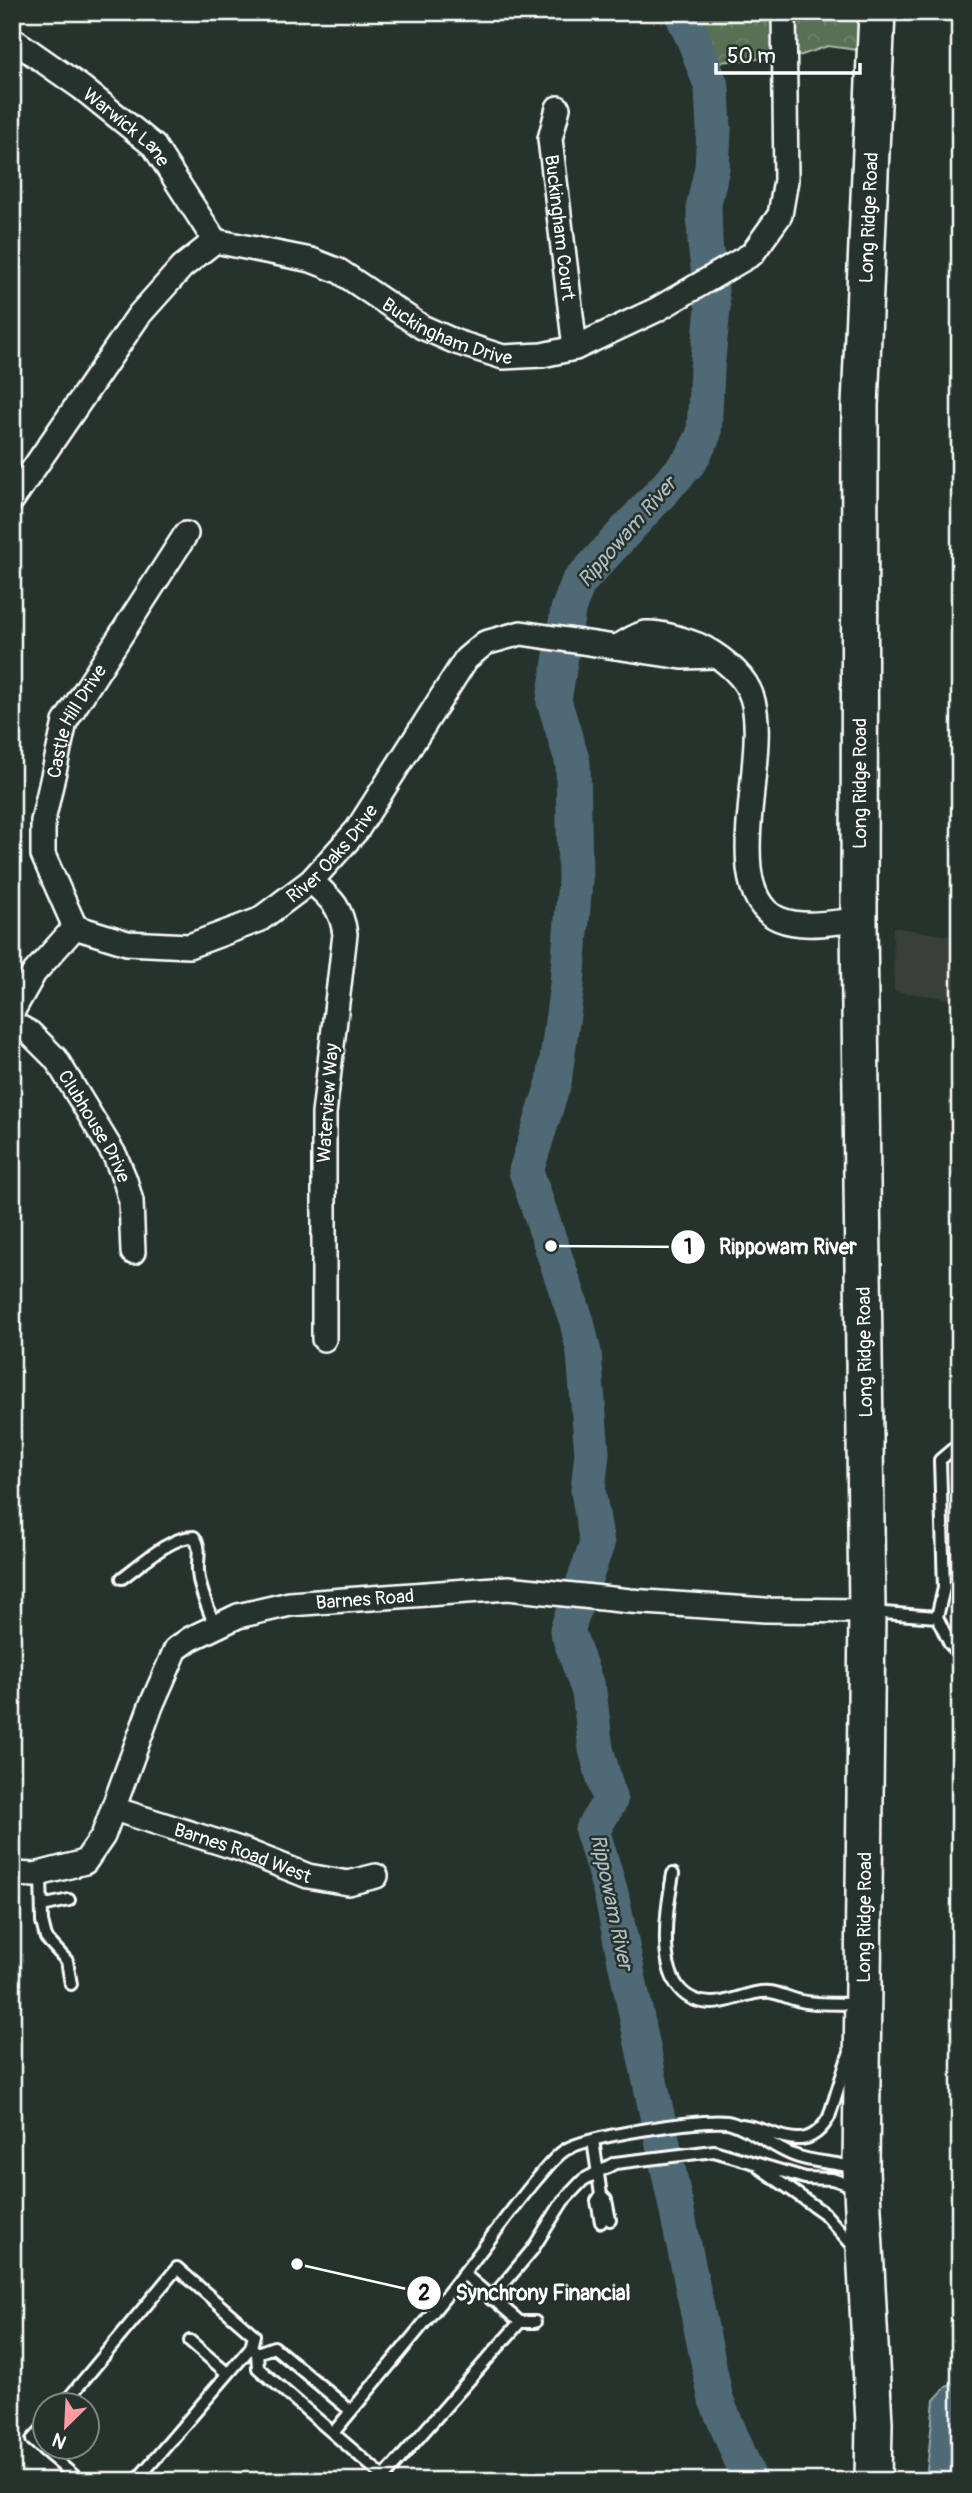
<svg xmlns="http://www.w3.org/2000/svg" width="972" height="2493" font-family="Pangolin,sans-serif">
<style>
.built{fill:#394037}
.park{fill:url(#park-crowns);stroke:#acb7a9;stroke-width:2}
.water{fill:#506b76;stroke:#96a6ad;stroke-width:2}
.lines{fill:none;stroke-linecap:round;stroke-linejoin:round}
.river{stroke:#506b76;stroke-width:35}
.service-casing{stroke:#fff;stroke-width:16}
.minor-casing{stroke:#fff;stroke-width:28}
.primary-casing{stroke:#fff;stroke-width:40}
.service{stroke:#26332d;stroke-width:10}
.minor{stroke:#26332d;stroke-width:23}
.primary{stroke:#26332d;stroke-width:35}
.labels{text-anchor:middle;stroke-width:5;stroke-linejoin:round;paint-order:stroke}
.street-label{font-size:19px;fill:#fff;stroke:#26332d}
.water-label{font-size:21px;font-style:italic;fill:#b0bcc1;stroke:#26332d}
.leader{fill:none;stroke:#fff;stroke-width:2.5}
.callout-dot{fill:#fff;stroke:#26332d;stroke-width:2.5}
.mark-label{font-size:21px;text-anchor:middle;font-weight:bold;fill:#111}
.callout-label{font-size:21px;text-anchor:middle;font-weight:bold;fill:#fff;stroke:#26332d;stroke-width:5;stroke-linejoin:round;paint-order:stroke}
</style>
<defs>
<pattern id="park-crowns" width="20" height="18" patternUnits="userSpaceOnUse" patternTransform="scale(1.75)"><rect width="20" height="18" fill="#596f53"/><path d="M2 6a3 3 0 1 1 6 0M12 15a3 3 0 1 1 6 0" fill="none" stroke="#72856d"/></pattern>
</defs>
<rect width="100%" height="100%" fill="#26332d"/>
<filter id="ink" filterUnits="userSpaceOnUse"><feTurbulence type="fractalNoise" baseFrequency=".0143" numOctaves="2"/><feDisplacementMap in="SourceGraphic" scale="14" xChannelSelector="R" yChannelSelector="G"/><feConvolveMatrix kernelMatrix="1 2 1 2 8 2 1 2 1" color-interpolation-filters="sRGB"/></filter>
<g filter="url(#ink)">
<!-- built -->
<path class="built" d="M893,927L960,938V1000L894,991Z"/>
<!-- park -->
<path class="park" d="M669,12H861L865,51L828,46L799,56L704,63Z"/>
<!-- water -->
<path class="water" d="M960,2381V2481H926L934,2400L946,2387Z"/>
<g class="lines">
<!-- river -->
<path class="river" d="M681,12L695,42L712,88L714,130L712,168L704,204L705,243L713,308L707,369L704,434L691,460L578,583L568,610L554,701L573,763L575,881L567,985L554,1082L526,1171L577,1322L584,1353L592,1453L588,1490L597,1544L567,1630L589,1692L596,1749L610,1801L592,1830L611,1893L716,2400L750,2481"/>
<defs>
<path id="service" d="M122,1578C140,1565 171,1536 194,1537C202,1548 197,1559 198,1571C199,1590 209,1609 215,1627
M870,1612L937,1617L944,1588L940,1460L960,1443
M937,1617L950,1644L960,1654
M41,1873L42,1922L46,1938L67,1961L71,1984
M673,1874C666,1913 650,2002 712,2003C731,2003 751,1990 770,1992C780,1993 790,1999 801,2001C819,2005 840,2003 860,2004
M42,1906L69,1900
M742,2125C775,2129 805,2159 829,2117L848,2057
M593,2140L601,2195
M760,2168L824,2213L854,2247
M601,2222L597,2201L601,2195L606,2200L610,2220
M464,2274L520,2322H535
M491,2299L532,2250L563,2201L583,2180L615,2163L714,2151L805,2178L832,2179L856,2187
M520,2322L384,2477L333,2433C377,2380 422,2327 464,2273C488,2242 511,2210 536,2180C545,2170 554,2157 565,2150C587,2136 700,2119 727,2122C743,2124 774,2148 793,2155C813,2163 835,2162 855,2168
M190,2341L228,2374
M257,2353L274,2347L351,2411
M62,2406L177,2268L254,2335L251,2347L257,2353L258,2368L333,2433
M46,2425L32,2440L80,2481
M136,2481L251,2347"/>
<g id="minor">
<path id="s1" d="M12,39L82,88L154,146L215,241"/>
<path id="s2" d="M558,108L550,139L575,348"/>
<path id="s3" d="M12,500L139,315L182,267L215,241L311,260L339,271L422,327L456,342L503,357L542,355L575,348L656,310L752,254L780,215L786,180L784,12"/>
<path d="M617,647C625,643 637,634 646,633C660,632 685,640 698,645C716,653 741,672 749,690C776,743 714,891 779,919C803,929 833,922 859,920"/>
<path d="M311,881C331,899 341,906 345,934L324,1114V1339"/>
<path id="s4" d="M75,927L43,855V821L65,722L186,534"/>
<path id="s5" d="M12,1012L34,973L75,927L127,943L189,946L259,920L311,881L357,830L466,659L485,643L521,633L682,657L715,656"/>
<path id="s6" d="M12,1023L30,1033L56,1059L115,1156L125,1180L131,1201L133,1252"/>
<path id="s7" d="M114,1809L240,1849L308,1876L348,1883L376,1876"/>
<path id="s8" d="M12,1874L35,1875L85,1862L103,1836L151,1706L176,1649L190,1639L238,1616L290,1604L508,1588L630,1601L765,1610L867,1611"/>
</g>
<g id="primary">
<path id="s9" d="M873,2481L874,2423L861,2170L867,1611L859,920L860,406L877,12"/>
</g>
</defs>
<!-- service casing -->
<use href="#service" class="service-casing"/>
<!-- minor casing -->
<use href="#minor" class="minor-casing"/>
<!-- primary casing -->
<use href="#primary" class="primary-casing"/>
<!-- service -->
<use href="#service" class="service"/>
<!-- minor -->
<use href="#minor" class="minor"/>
<!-- primary -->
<use href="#primary" class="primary"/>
</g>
</g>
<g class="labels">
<!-- street labels -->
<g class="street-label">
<text dy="7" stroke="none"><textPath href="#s1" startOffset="145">Warwick Lane</textPath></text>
<text dy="7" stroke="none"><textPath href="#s9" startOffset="2264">Long Ridge Road</textPath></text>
<text dy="7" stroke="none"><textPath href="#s2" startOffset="121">Buckingham Court</textPath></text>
<text dy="7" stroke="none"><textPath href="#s3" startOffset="584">Buckingham Drive</textPath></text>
<text dy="7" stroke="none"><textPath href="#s4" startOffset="219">Castle Hill Drive</textPath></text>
<text dy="7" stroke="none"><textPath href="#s9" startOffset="1698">Long Ridge Road</textPath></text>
<text dy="7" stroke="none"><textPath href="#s5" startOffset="397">River Oaks Drive</textPath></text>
<text transform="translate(327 1103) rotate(-86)" y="7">Waterview Way</text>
<text dy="7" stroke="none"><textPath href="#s6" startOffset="135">Clubhouse Drive</textPath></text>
<text transform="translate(864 1352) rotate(-91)" y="7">Long Ridge Road</text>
<text dy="7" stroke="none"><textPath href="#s8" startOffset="506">Barnes Road</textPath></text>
<text dy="7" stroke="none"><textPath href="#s7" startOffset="136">Barnes Road West</textPath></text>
<text dy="7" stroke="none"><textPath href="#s9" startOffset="564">Long Ridge Road</textPath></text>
</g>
<!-- water labels -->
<g class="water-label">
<text transform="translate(627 532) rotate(-49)" y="7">Rippowam River</text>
<text transform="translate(612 1902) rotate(78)" y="7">Rippowam River</text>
</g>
</g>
<!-- callouts -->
<path class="leader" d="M551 1246L688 1247M297 2264L424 2293"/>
<g class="callout-dot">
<circle cx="551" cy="1246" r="7"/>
<circle cx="297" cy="2264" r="7"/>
<circle cx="688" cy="1247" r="18"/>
<circle cx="424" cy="2293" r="18"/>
</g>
<g class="mark-label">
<text x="688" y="1254">1</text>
<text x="424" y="2300">2</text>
</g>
<g class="callout-label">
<text x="788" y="1254">Rippowam River</text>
<text x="543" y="2300">Synchrony Financial</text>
</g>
<!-- margin -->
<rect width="972" height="2493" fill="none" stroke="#26332d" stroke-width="42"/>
<rect x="21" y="21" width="930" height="2451" fill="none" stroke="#fff" stroke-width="2.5" filter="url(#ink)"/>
<!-- north arrow -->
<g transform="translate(66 2426) rotate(204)"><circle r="33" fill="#26332d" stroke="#7d8581" stroke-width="2"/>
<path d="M0-5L12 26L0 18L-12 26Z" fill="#ff9aa2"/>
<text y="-10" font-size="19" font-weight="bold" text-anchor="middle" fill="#ffffff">N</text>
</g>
<!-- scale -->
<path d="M716 63v10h144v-10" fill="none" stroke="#ffffff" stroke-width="3.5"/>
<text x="727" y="63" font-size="21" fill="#ffffff" stroke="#26332d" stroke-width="5" paint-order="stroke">50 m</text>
</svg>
